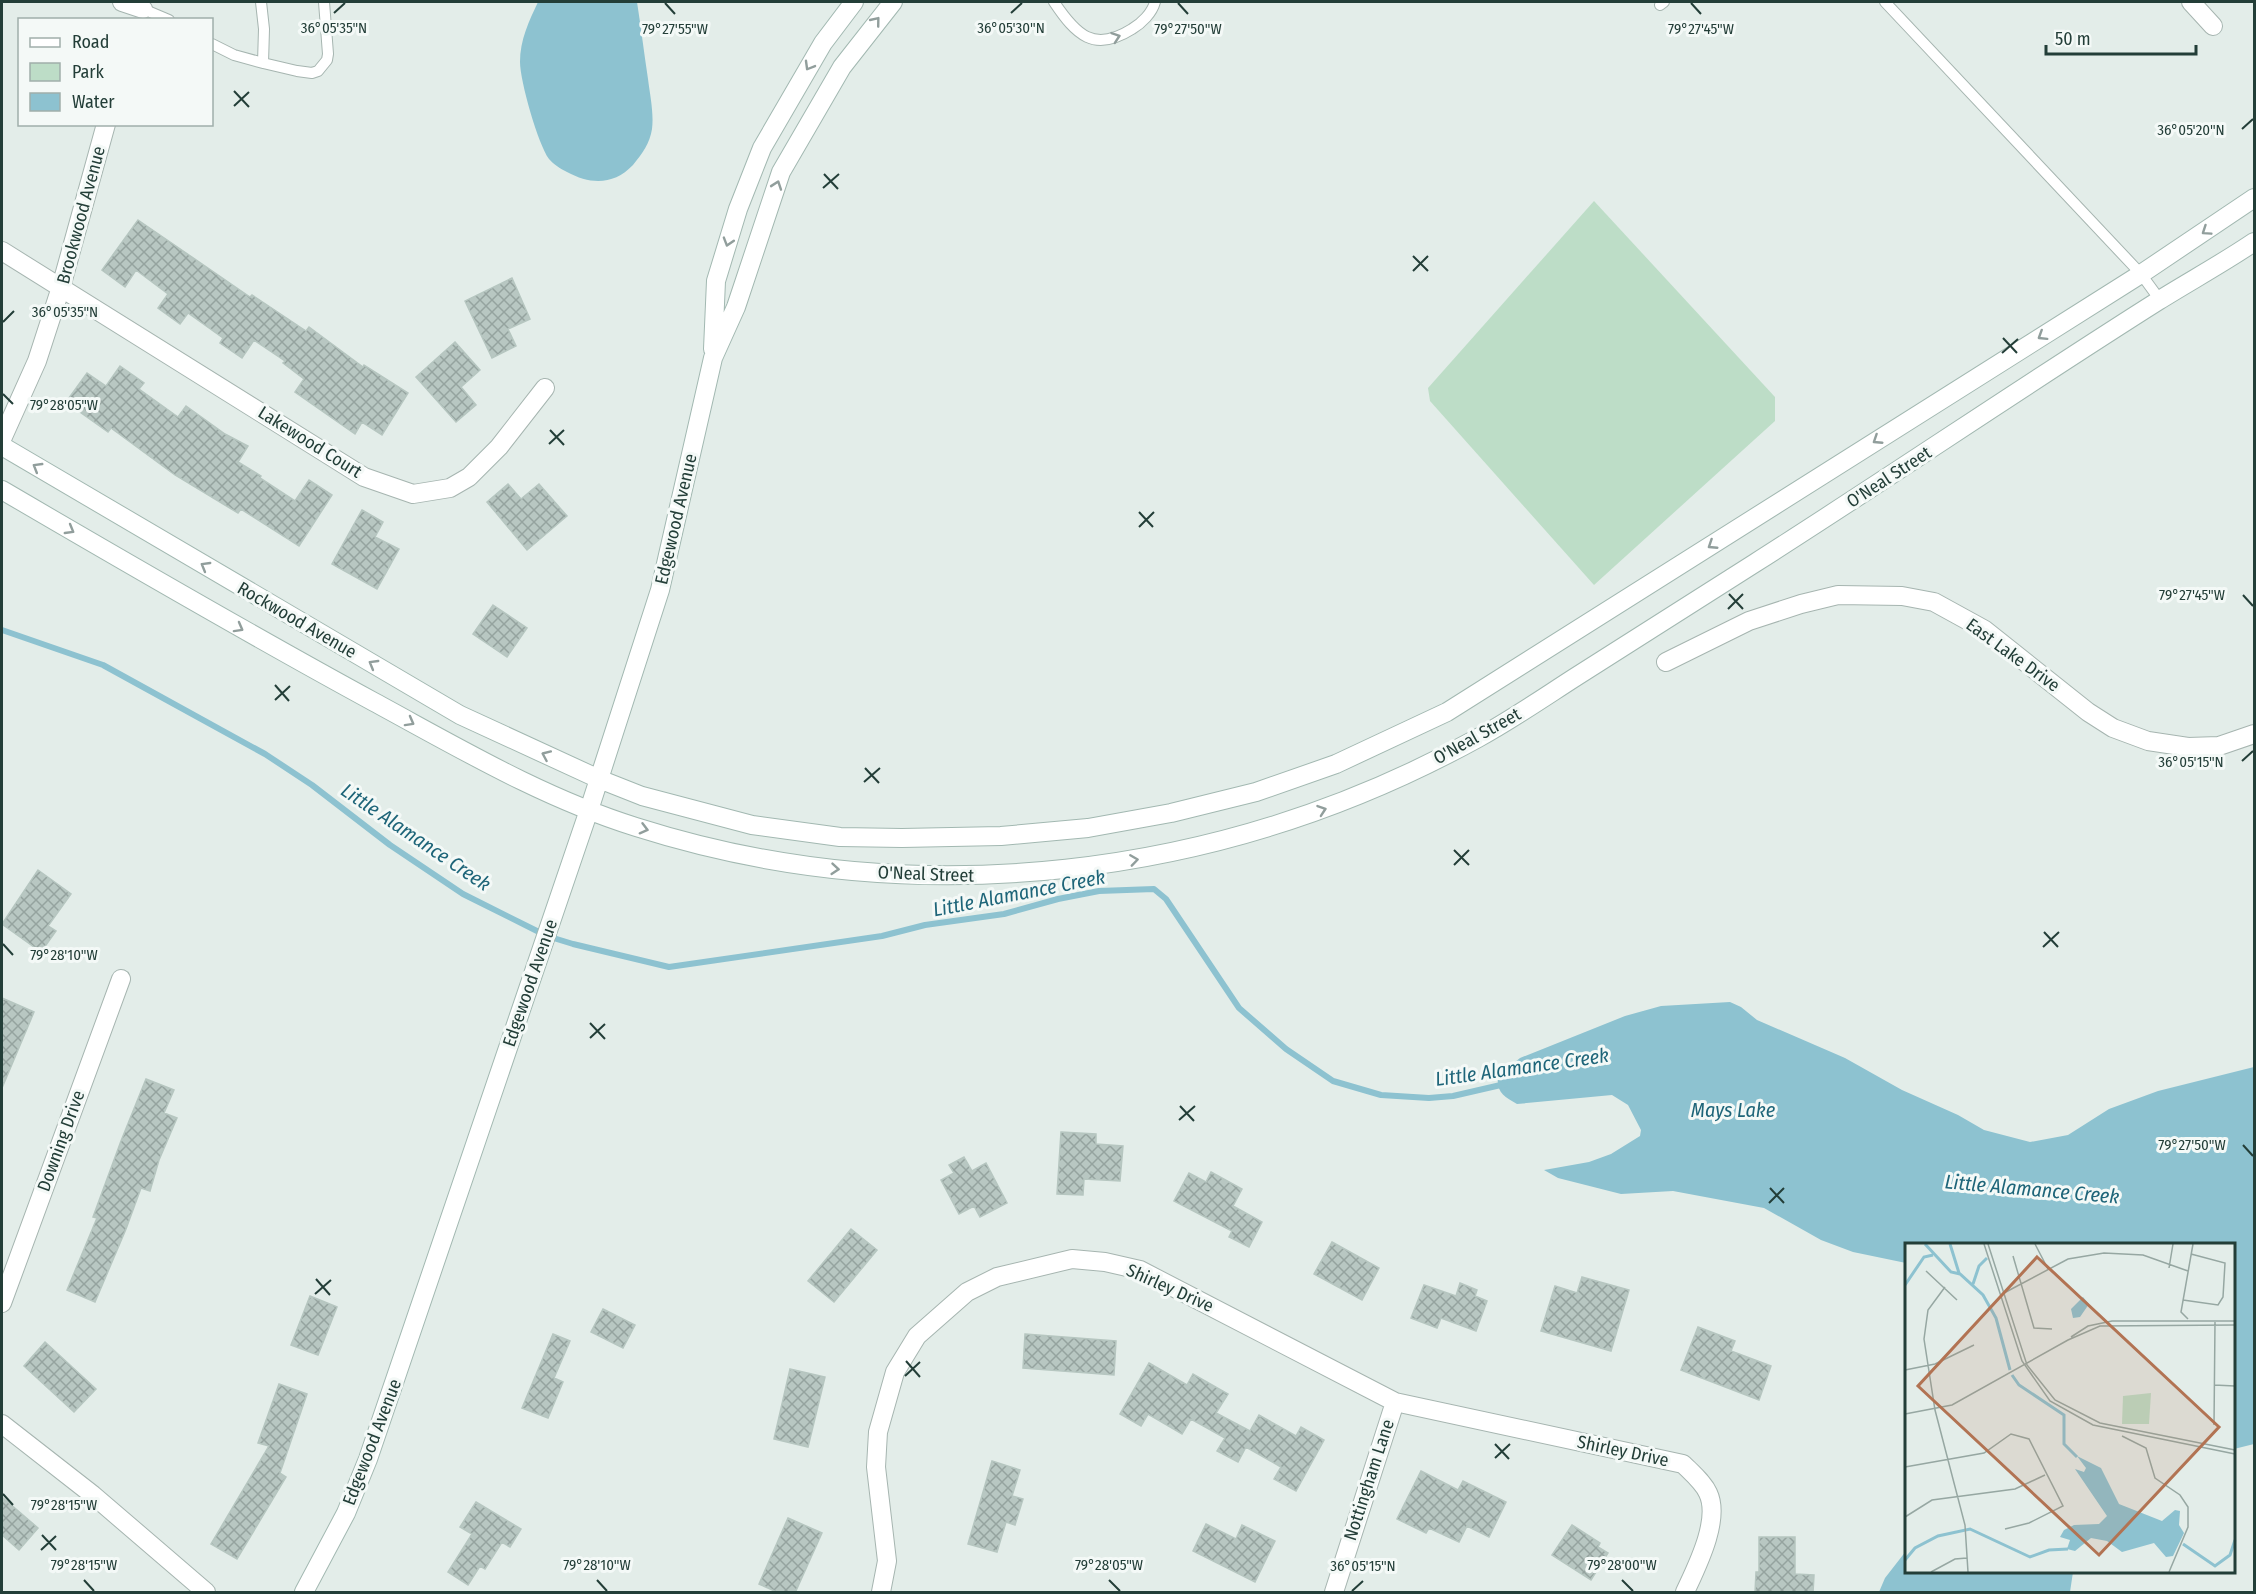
<svg xmlns="http://www.w3.org/2000/svg" width="2256" height="1594" font-family="'Fira Sans Condensed',sans-serif">
<style>
.park{fill:#bdddc7}
.water{fill:#8dc2d0}
.lines{fill:none;stroke-linecap:round;stroke-linejoin:round}
.stream{stroke:#8dc2d0;stroke-width:6}
.building{fill:url(#building-cross-hatch);stroke:#b6c6c0;stroke-width:1.5}
.lane-casing{stroke:#a6b5b0;stroke-width:12}
.street-casing{stroke:#a6b5b0;stroke-width:20}
.secondary-casing{stroke:#a2b8b1;stroke-width:20}
.lane{stroke:#fff;stroke-width:10}
.street{stroke:#fff;stroke-width:18}
.secondary{stroke:#fff;stroke-width:18}
.oneway{stroke:#919e9c}
.ticks{fill:none;stroke:#233e38;stroke-width:2}
.labels{text-anchor:middle;stroke-width:6;stroke-linejoin:round;paint-order:stroke}
.street-label{font-size:18px;fill:#233e38;stroke:#f4f9f7}
.water-label{font-size:20px;font-style:italic;fill:#1e6579;stroke:#f4f9f7}
.inset-river{fill:none;stroke:#8dc2d0;stroke-width:3}
.inset-road{fill:none;stroke:#96a7a2;stroke-width:1.5}
.view{fill:#b27353;fill-opacity:0.15;stroke:#b27353;stroke-width:3}
.inset-edge{fill:none;stroke:#233e38;stroke-width:3}
.ticks-label{font-size:15px;text-anchor:middle;fill:#233e38;stroke:#f4f9f7;stroke-width:6;stroke-linejoin:round;paint-order:stroke}
</style>
<defs>
<pattern id="building-cross-hatch" width="8" height="8" patternUnits="userSpaceOnUse" patternTransform="scale(1.5)"><rect width="8" height="8" fill="#b8c7c2"/><path d="M0 0l8 8M0 8l8-8" fill="none" stroke="#95a39f"/></pattern>
</defs>
<rect width="100%" height="100%" fill="#e3ede9"/>
<!-- park -->
<path class="park" d="M1594,201L1775,397V421L1594,585L1430,401L1428,388Z"/>
<!-- water -->
<path class="water" d="M538,2H637C641,27 644,53 648,79C650,95 654,113 652,129C650,143 642,154 633,165C614,185 591,185 567,172C561,169 553,164 549,159C538,144 520,81 520,62C520,40 529,21 538,2Z
M1730,1002L1741,1007L1757,1020L1845,1058L1902,1090L1958,1115L1984,1130L2030,1142L2068,1135L2109,1109L2158,1091L2254,1067V1444L2234,1449V1244H1906V1263L1853,1252L1821,1240L1764,1208L1673,1191L1621,1194L1558,1178L1544,1170L1589,1162L1611,1154L1640,1136L1641,1130L1628,1105L1612,1095L1517,1104C1504,1097 1496,1092 1498,1076L1520,1058L1625,1016L1661,1006Z
M1906,1551V1572H2073L2070,1592H1879L1885,1578Z"/>
<g class="lines">
<!-- stream -->
<path class="stream" d="M2,630L103,665L265,754L312,785L390,845L463,894L547,936L573,944L669,967L882,936L925,925L1004,914L1058,899L1099,891L1154,889L1166,899L1239,1008L1286,1049L1333,1081L1381,1095L1429,1098L1453,1096L1505,1084"/>
</g>
<!-- building -->
<path class="building" d="M138,220L250,297L252,295L306,331L309,327L363,367L364,365L408,393L382,435L362,422L355,434L295,392L304,379L283,363L285,361L254,340L242,358L220,343L223,338L188,313L180,324L158,308L168,294L136,270L125,287L102,270Z
M512,278L530,319L508,329L516,346L492,358L465,301Z
M455,342L480,370L461,387L476,405L456,422L416,377Z
M120,366L144,383L139,389L178,417L186,406L225,434L248,446L238,462L261,476L260,478L295,501L309,480L332,495L299,546L241,509L238,513L175,475L111,428L108,432L66,402L87,373L106,386Z
M508,484L521,499L539,484L567,516L527,550L487,502Z
M362,510L383,522L375,537L399,549L377,589L332,564Z
M493,605L527,628L507,657L473,634Z
M38,870L71,894L48,926L56,931L41,952L2,924Z
M2,998L34,1012L2,1088Z
M146,1079L174,1090L164,1113L177,1118L159,1160L150,1191L141,1188L126,1229L95,1302L67,1290L97,1218L93,1217L121,1141Z
M1061,1132L1096,1134V1144L1123,1146L1120,1181L1084,1179L1083,1195L1057,1194Z
M964,1157L972,1171L986,1163L1007,1203L980,1217L974,1206L959,1214L941,1180L954,1173L949,1165Z
M1211,1172L1242,1189L1233,1206L1262,1222L1249,1247L1229,1237L1232,1231L1174,1201L1189,1173L1206,1182Z
M851,1229L877,1250L834,1302L808,1281Z
M1332,1242L1379,1268L1362,1300L1314,1274Z
M1582,1277L1629,1290L1611,1351L1541,1331L1555,1286L1577,1293Z
M1460,1283L1477,1290L1475,1296L1487,1301L1476,1331L1441,1318L1437,1328L1411,1318L1424,1285L1456,1296Z
M310,1296L337,1307L318,1355L291,1345Z
M603,1309L635,1325L623,1348L591,1332Z
M1698,1327L1735,1341L1731,1351L1771,1366L1759,1400L1681,1370Z
M553,1334L570,1341L554,1378L563,1382L548,1418L522,1408Z
M1025,1334L1116,1341L1114,1375L1023,1368Z
M45,1342L96,1389L74,1412L24,1366Z
M1149,1363L1187,1385L1193,1374L1228,1394L1216,1413L1250,1431L1259,1415L1296,1436L1301,1427L1324,1440L1296,1491L1274,1479L1281,1467L1246,1447L1238,1462L1217,1451L1225,1438L1191,1419L1182,1434L1148,1414L1141,1426L1120,1414Z
M790,1369L825,1377L808,1447L774,1439Z
M279,1384L307,1394L280,1473L286,1477L237,1559L211,1544L269,1446L258,1443Z
M992,1461L1020,1470L1012,1496L1023,1499L1015,1525L1006,1522L997,1552L968,1544Z
M1421,1471L1458,1490L1463,1481L1506,1502L1489,1537L1467,1526L1459,1542L1429,1528L1426,1533L1397,1519Z
M2,1497L38,1528L19,1550L2,1535Z
M476,1502L521,1529L510,1547L502,1542L485,1569L480,1566L468,1585L448,1572L472,1534L460,1527Z
M788,1518L822,1533L795,1593H779L759,1584Z
M1206,1524L1236,1539L1242,1525L1275,1541L1255,1582L1193,1551Z
M1572,1525L1600,1543L1598,1547L1608,1553L1591,1580L1552,1555Z
M1759,1537H1795V1574L1814,1575L1813,1593H1755L1756,1572H1759Z"/>
<g class="lines">
<defs>
<path id="lane" d="M261,2L264,29L263,63L297,71L312,73L318,71L327,60L328,54L324,2
M1054,2C1076,35 1094,53 1132,29C1142,23 1152,13 1155,2
M1885,2L2141,274L2160,300
M1660,5L1664,2
M143,9L169,20
M212,44L234,55L263,63"/>
<path id="street" d="M122,2L143,9
M2191,2L2213,26
M2,251L364,477L413,494L450,488L469,477L499,447L545,388
M2,439L37,361L61,287L106,124
M1666,662L1749,621L1801,604L1838,595L1902,596L1934,602L1985,630L2088,712L2113,728L2148,741L2188,747L2219,746L2254,734
M2,1303L121,979
M2,1424L93,1495L206,1592
M881,1592L887,1561L876,1467L878,1432L895,1372L917,1336L967,1292L997,1277L1072,1259L1105,1262L1140,1270L1395,1402L1683,1464C1692,1473 1703,1482 1708,1493C1721,1520 1696,1568 1685,1592
M1334,1592L1395,1402"/>
<path id="secondary" d="M713,349L716,281L738,209L762,148L823,43L854,2
M2,446L460,715L599,779L642,796L752,825L840,837L902,838L1001,836L1088,828L1171,813L1256,792L1336,764L1447,712L2141,274L2254,198
M2,490C125,562 249,634 374,702C459,748 543,798 636,827C916,916 1222,879 1478,738C1511,720 1543,698 1574,678C1635,639 1695,601 1755,563C1890,477 2022,387 2158,301C2190,281 2223,263 2254,242
M304,1592L346,1513L368,1459L589,810L660,590L713,358L736,307L781,172L842,67L893,2"/>
</defs>
<!-- lane casing -->
<use href="#lane" class="lane-casing"/>
<!-- street casing -->
<use href="#street" class="street-casing"/>
<!-- secondary casing -->
<use href="#secondary" class="secondary-casing"/>
<!-- lane -->
<use href="#lane" class="lane"/>
<!-- street -->
<use href="#street" class="street"/>
<!-- secondary -->
<use href="#secondary" class="secondary"/>
</g>
<!-- one-way arrows -->
<defs><path id="oneway-chevron" d="M-2-3.5L2.5 0L-2 3.5" fill="none" stroke-width="1.6" stroke-linecap="round" stroke-linejoin="round" transform="scale(1.5)"/></defs>
<g class="oneway">
<use href="#oneway-chevron" transform="translate(876 21) rotate(-51)"/>
<use href="#oneway-chevron" transform="translate(1116 37) rotate(-19)"/>
<use href="#oneway-chevron" transform="translate(809 66) rotate(120)"/>
<use href="#oneway-chevron" transform="translate(777 185) rotate(-71)"/>
<use href="#oneway-chevron" transform="translate(2206 231) rotate(146)"/>
<use href="#oneway-chevron" transform="translate(728 242) rotate(107)"/>
<use href="#oneway-chevron" transform="translate(2042 336) rotate(148)"/>
<use href="#oneway-chevron" transform="translate(1877 440) rotate(147)"/>
<use href="#oneway-chevron" transform="translate(37 467) rotate(-149)"/>
<use href="#oneway-chevron" transform="translate(70 530) rotate(30)"/>
<use href="#oneway-chevron" transform="translate(1712 545) rotate(147)"/>
<use href="#oneway-chevron" transform="translate(205 566) rotate(-150)"/>
<use href="#oneway-chevron" transform="translate(239 628) rotate(29)"/>
<use href="#oneway-chevron" transform="translate(373 664) rotate(-150)"/>
<use href="#oneway-chevron" transform="translate(410 722) rotate(29)"/>
<use href="#oneway-chevron" transform="translate(546 755) rotate(-156)"/>
<use href="#oneway-chevron" transform="translate(1322 810) rotate(-19)"/>
<use href="#oneway-chevron" transform="translate(644 829) rotate(15)"/>
<use href="#oneway-chevron" transform="translate(1134 860) rotate(-8)"/>
<use href="#oneway-chevron" transform="translate(835 869) rotate(5)"/>
</g>
<!-- ticks -->
<path class="ticks" d="M665,3L675,14M1178,3L1188,14M1691,3L1701,14M334,13L345,3M1011,13L1022,3M234,91L249,107M234,106L249,92M2242,129L2253,119M824,174L838,189M823,188L839,174M1413,256L1428,271M1413,271L1428,256M3,322L14,311M2003,338L2017,353M2002,353L2018,339M3,394L13,404M550,430L564,445M549,444L564,430M1139,512L1153,527M1139,527L1154,512M1729,594L1743,609M2243,595L2253,606M1728,609L1743,594M275,685L289,701M275,700L290,686M2242,761L2253,751M865,768L879,783M864,782L880,768M1454,850L1469,865M1454,865L1469,850M2044,932L2058,947M3,944L13,955M2043,947L2059,932M590,1023L605,1039M590,1038L605,1024M1180,1106L1194,1121M1179,1120L1195,1106M2243,1145L2253,1156M1770,1188L1784,1203M1769,1203L1784,1188M316,1279L330,1295M315,1294L331,1280M906,1361L920,1377M905,1376L920,1362M1495,1444L1509,1459M1495,1458L1510,1444M3,1494L13,1505M42,1535L56,1550M41,1550L56,1536M84,1580L94,1591M597,1580L607,1591M1109,1580L1120,1591M1622,1580L1633,1591M1352,1591L1363,1581"/>
<g class="labels">
<!-- street labels -->
<g class="street-label">
<text transform="translate(81 215) rotate(-75)" y="6">Brookwood Avenue</text>
<text transform="translate(310 442) rotate(32)" y="6">Lakewood Court</text>
<text transform="translate(1889 477) rotate(-33)" y="6">O'Neal Street</text>
<text transform="translate(676 519) rotate(-77)" y="6">Edgewood Avenue</text>
<text transform="translate(297 620) rotate(30)" y="6">Rockwood Avenue</text>
<text transform="translate(2013 655) rotate(36)" y="6">East Lake Drive</text>
<text transform="translate(1477 736) rotate(-29)" y="6">O'Neal Street</text>
<text transform="translate(926 874) rotate(2)" y="6">O'Neal Street</text>
<text transform="translate(530 983) rotate(-71)" y="6">Edgewood Avenue</text>
<text transform="translate(61 1141) rotate(-70)" y="6">Downing Drive</text>
<text transform="translate(1170 1288) rotate(24)" y="6">Shirley Drive</text>
<text transform="translate(372 1442) rotate(-69)" y="6">Edgewood Avenue</text>
<text transform="translate(1623 1451) rotate(12)" y="6">Shirley Drive</text>
<text transform="translate(1369 1480) rotate(-72)" y="6">Nottingham Lane</text>
</g>
<!-- water labels -->
<g class="water-label">
<text transform="translate(416 837) rotate(34)" y="7">Little Alamance Creek</text>
<text transform="translate(1019 893) rotate(-11)" y="7">Little Alamance Creek</text>
<text transform="translate(1522 1067) rotate(-8)" y="7">Little Alamance Creek</text>
<text x="1733" y="1117">Mays Lake</text>
<text transform="translate(2032 1189) rotate(5)" y="7">Little Alamance Creek</text>
</g>
</g>
<!-- overview -->
<g transform="translate(1905 1243)">
<rect width="330" height="330" fill="#e3ede9"/>
<path d="M246,150L244,181H217L218,153Z" fill="#bdddc7"/>
<path d="M178,54L184,61L175,74L168,75L166,66ZM172,213L196,225L214,261L257,278L270,267L275,268L274,282L279,290L268,313L261,314L249,300L217,309L202,298L186,295L170,308L162,306L165,297L155,294L159,287L169,282L194,281L202,273L170,226L179,229L181,225Z" fill="#8dc2d0"/>
<path class="inset-river" d="M20,1L46,29L55,31L78,52L91,75L105,127M45,1L54,30M68,41L74,23L82,15M0,42L19,14L28,12M107,132L114,142L159,172V201L172,214M278,301L310,323L325,312L330,297M0,317L10,305L33,293L65,286L125,314L144,307L163,306"/>
<path class="inset-road" d="M79,1L117,118L145,158L188,182L330,211M83,1L122,122L150,157L195,180L330,207M130,1L143,26M108,13L129,85L147,86M264,25L268,1M21,28L52,57M40,44L23,67L19,96L30,167L60,282L63,329M99,50L163,16L199,10L238,12L283,28M278,57L313,62L318,54L320,20L286,11M283,76L276,69L288,1M166,94L183,83L207,78H330M0,127L30,121L69,102M309,142L330,143M0,171L47,162L163,97L195,83L330,82M309,182L310,79M217,193L241,205L250,235L275,252L283,264V284L264,329M0,224L79,210L106,191L124,196L158,263L124,280L100,286M0,274L27,257L110,246L140,232M26,329L50,316L62,315"/>
<path class="view" d="M132,14L314,184L194,312L13,143Z"/>
<rect width="330" height="330" class="inset-edge"/>
</g>
<g class="ticks-label">
<text x="334" y="33">36°05'35"N</text>
<text x="1011" y="33">36°05'30"N</text>
<text x="1188" y="34">79°27'50"W</text>
<text x="1701" y="34">79°27'45"W</text>
<text x="675" y="34">79°27'55"W</text>
<text x="2191" y="135">36°05'20"N</text>
<text x="65" y="317">36°05'35"N</text>
<text x="64" y="410">79°28'05"W</text>
<text x="2192" y="600">79°27'45"W</text>
<text x="2191" y="767">36°05'15"N</text>
<text x="64" y="960">79°28'10"W</text>
<text x="2192" y="1150">79°27'50"W</text>
<text x="64" y="1510">79°28'15"W</text>
<text x="84" y="1570">79°28'15"W</text>
<text x="597" y="1570">79°28'10"W</text>
<text x="1109" y="1570">79°28'05"W</text>
<text x="1622" y="1570">79°28'00"W</text>
<text x="1363" y="1571">36°05'15"N</text>
</g>
<!-- border -->
<rect width="2256" height="1594" fill="none" stroke="#233e38" stroke-width="6"/>
<!-- legend -->
<rect x="18" y="18" width="195" height="108" fill="#f4f9f7" stroke="#a0aeab" stroke-width="1.5"/>
<rect x="30" y="38" width="30" height="9" fill="#ffffff" stroke="#a0aeab" stroke-width="1.5"/>
<text x="72" y="48" font-size="18" fill="#233e38">Road</text>
<rect x="30" y="63" width="30" height="18" fill="#bdddc7" stroke="#a0aeab" stroke-width="1.5"/>
<text x="72" y="78" font-size="18" fill="#233e38">Park</text>
<rect x="30" y="93" width="30" height="18" fill="#8dc2d0" stroke="#a0aeab" stroke-width="1.5"/>
<text x="72" y="108" font-size="18" fill="#233e38">Water</text>
<!-- scale -->
<path d="M2046 45v9h150v-9" fill="none" stroke="#233e38" stroke-width="3"/>
<text x="2055" y="45" font-size="18" fill="#233e38" stroke="#f4f9f7" stroke-width="4.5" paint-order="stroke">50 m</text>
</svg>
